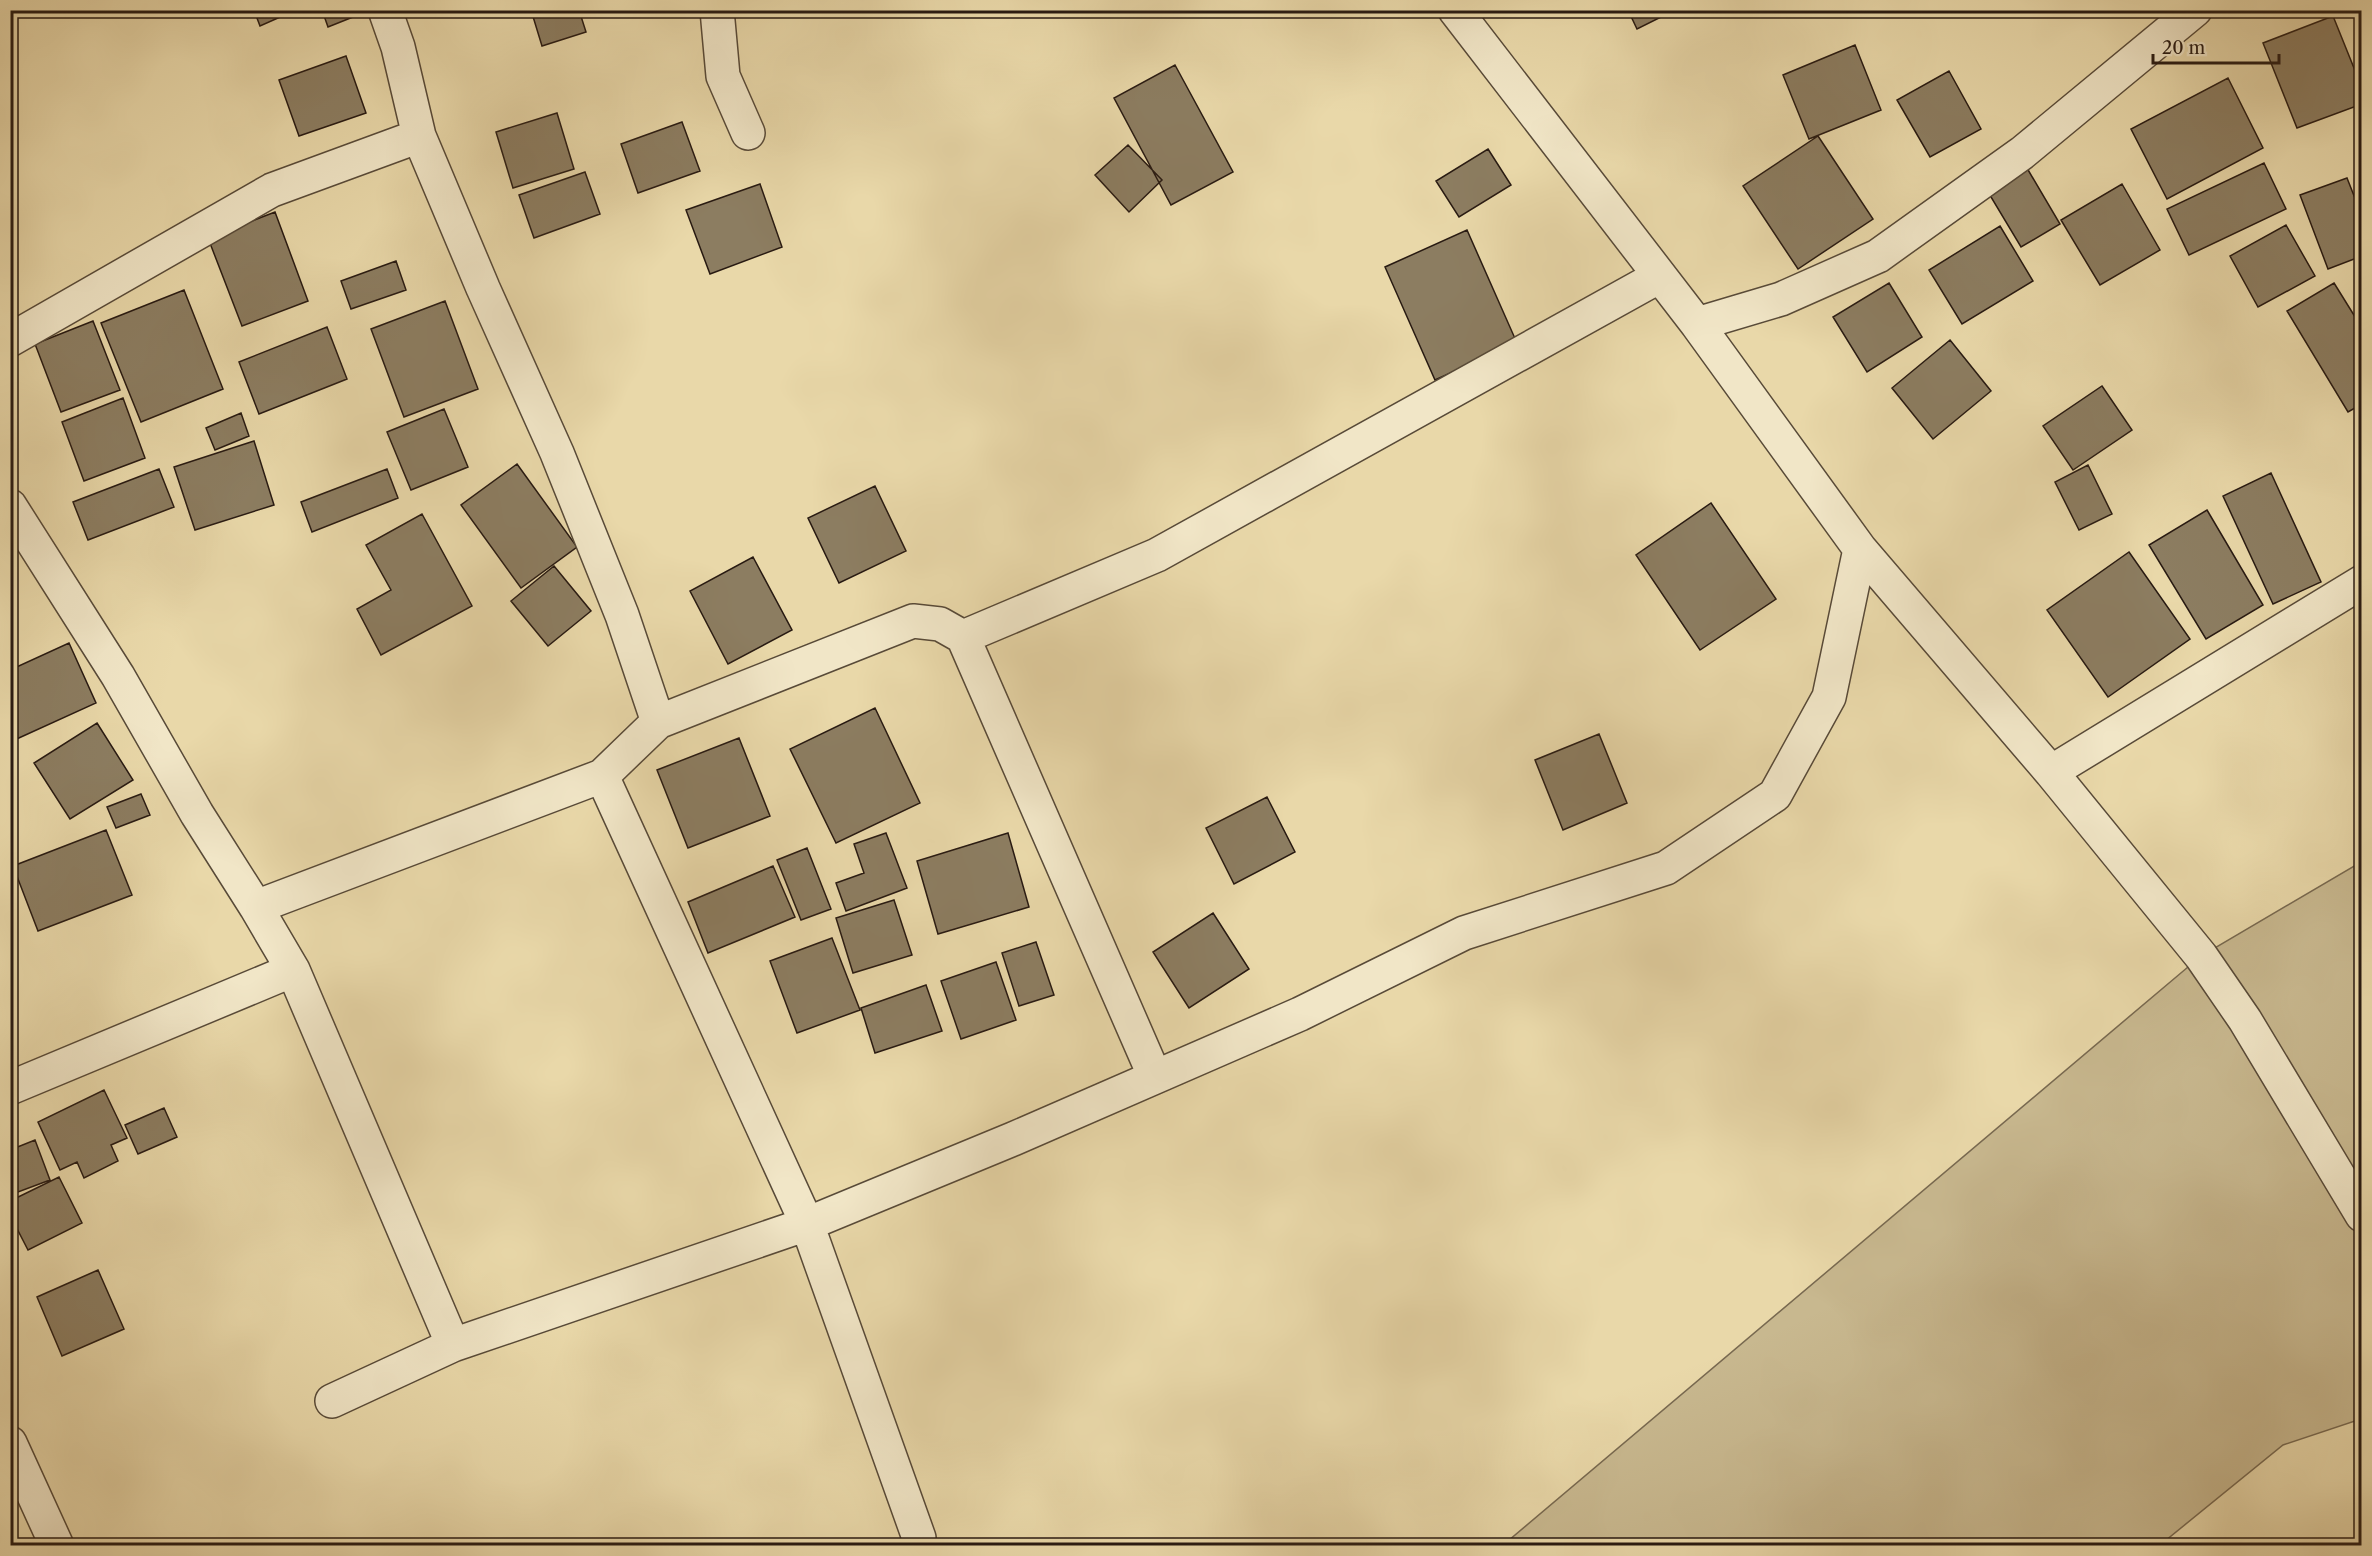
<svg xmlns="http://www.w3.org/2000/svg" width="2372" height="1556" font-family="'Libre Caslon Text',serif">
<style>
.green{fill:#c8b88f;stroke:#786950;stroke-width:1.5}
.building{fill:#8c7d61;stroke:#281a12;stroke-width:1.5}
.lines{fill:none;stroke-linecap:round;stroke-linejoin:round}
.street-casing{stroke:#584a38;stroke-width:36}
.street{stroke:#f1e6c7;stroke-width:33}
</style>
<rect width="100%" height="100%" fill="#e9d8a9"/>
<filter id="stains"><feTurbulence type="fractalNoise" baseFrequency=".00333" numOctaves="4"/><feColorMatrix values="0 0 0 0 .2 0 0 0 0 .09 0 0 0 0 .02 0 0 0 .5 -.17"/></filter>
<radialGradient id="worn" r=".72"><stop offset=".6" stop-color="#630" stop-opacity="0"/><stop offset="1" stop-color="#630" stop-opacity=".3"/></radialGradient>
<!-- green -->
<path class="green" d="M2361,862V1419L2283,1445L2160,1545L1502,1546L2201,956Z"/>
<!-- building -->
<path class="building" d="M254,10H296L260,26Z
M322,10H356L358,15L328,27Z
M531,10H579L586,32L542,46Z
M1245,10H1264L1247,16Z
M1628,10H1675L1637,29Z
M2333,16L2362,88V104L2297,128L2263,43Z
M1855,45L1881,110L1809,139L1783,75Z
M346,56L366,113L299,136L279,80Z
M1175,65L1233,172L1171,205L1114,98Z
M1949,71L1981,129L1930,157L1897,100Z
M2228,78L2263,148L2167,199L2131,129Z
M557,113L574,169L513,188L496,132Z
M682,122L700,171L638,193L621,144Z
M1818,136L1873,219L1798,269L1743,186Z
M1128,145L1162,180L1129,212L1095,175Z
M1488,149L1511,185L1459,217L1436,181Z
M2024,163L2060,224L2021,247L1985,187Z
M2264,163L2286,209L2189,255L2167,209Z
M585,172L600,214L534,238L519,195Z
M2347,178L2362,216V256L2328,269L2300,195Z
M760,184L782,247L710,274L686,210Z
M2122,184L2160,250L2100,285L2061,220Z
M275,212L308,301L242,326L208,238Z
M2286,225L2315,276L2258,307L2230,256Z
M2000,226L2033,281L1962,324L1929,270Z
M1467,230L1517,343L1435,380L1385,267Z
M396,261L406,290L351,309L341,281Z
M1889,283L1922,337L1867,372L1833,317Z
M2334,283L2362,328V404L2348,412L2287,311Z
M184,290L223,389L141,422L101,323Z
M445,301L478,389L404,417L371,329Z
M93,321L120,390L61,412L35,344Z
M327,327L347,379L259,414L239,362Z
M1950,340L1991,391L1933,439L1892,388Z
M2102,386L2132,430L2073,470L2043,426Z
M123,398L145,458L84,481L62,422Z
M444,409L468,467L411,490L387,432Z
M241,413L249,436L215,450L206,428Z
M254,441L274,505L195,530L174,467Z
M517,464L577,547L521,588L461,505Z
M2088,465L2112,514L2079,530L2055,482Z
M159,469L174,507L88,540L73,502Z
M387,469L398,498L312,532L301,502Z
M2271,473L2321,582L2273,604L2223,496Z
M875,486L906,551L839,583L808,518Z
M1711,503L1776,599L1700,650L1636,555Z
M2207,510L2263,605L2206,639L2149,545Z
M422,514L472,606L381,655L357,609L391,590L366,545Z
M2129,552L2190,639L2108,697L2047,610Z
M753,557L792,630L728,664L690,591Z
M554,566L591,611L548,646L511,601Z
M69,643L96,703L10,742V670Z
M875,708L920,803L836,843L790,749Z
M97,723L133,780L70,819L34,763Z
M1599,734L1627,803L1563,830L1535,760Z
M739,738L770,816L688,848L657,770Z
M141,794L150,815L116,828L107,807Z
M1267,797L1295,852L1234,884L1206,828Z
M106,830L132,895L38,931L13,866Z
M886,833L907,888L846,911L836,883L864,873L854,844Z
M1008,833L1029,907L938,934L917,861Z
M807,848L831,909L801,920L777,860Z
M773,866L795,917L708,953L688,902Z
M894,900L912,955L853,973L836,918Z
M1213,913L1249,969L1189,1008L1153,952Z
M832,938L860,1010L797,1033L770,961Z
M1036,942L1054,995L1019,1006L1002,953Z
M996,962L1016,1020L961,1039L941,981Z
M926,985L942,1031L875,1053L861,1008Z
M104,1090L127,1138L111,1145L118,1161L84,1178L77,1162L60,1170L38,1122Z
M164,1108L177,1137L138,1154L125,1125Z
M35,1140L50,1180L10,1195V1150Z
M59,1177L82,1223L28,1250L10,1215V1201Z
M98,1270L124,1329L62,1356L37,1297Z"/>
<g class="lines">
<defs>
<path id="street" d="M717,10L723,76L748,133
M1697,324L1781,299L1878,256L2022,153L2195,10
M10,340L272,190L419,136
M10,506L118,676L197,814L256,907L602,776L658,722L622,615L557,453L483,288L419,136L398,47L385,10
M1860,549L2051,772L2201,956L2245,1020L2362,1215
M963,637L1157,555L1658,277
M658,722L913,621L940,624L963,637L1155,1077
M2051,772L2362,582
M602,776L807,1224L919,1538
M256,907L293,970L453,1345
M10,1088L293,970
M332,1401L453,1345L807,1224L1013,1139L1300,1014L1464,933L1666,868L1775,795L1829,697L1860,549L1697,324L1455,10
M10,1443L57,1546"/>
</defs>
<!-- street casing -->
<use href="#street" class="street-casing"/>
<!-- street -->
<use href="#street" class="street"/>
</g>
<!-- margin -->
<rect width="2372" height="1556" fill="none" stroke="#e9d8a9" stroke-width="36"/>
<rect x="12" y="12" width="2348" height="1532" fill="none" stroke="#281a12" stroke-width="3"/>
<rect x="18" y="18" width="2336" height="1520" fill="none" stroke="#281a12" stroke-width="1.5"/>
<!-- scale -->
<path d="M2153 54v9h126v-9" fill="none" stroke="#281a12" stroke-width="3"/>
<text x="2162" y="54" font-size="18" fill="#281a12" stroke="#f1e6c7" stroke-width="4.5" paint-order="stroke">20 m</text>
<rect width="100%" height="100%" filter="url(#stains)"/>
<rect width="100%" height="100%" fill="url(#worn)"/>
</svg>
